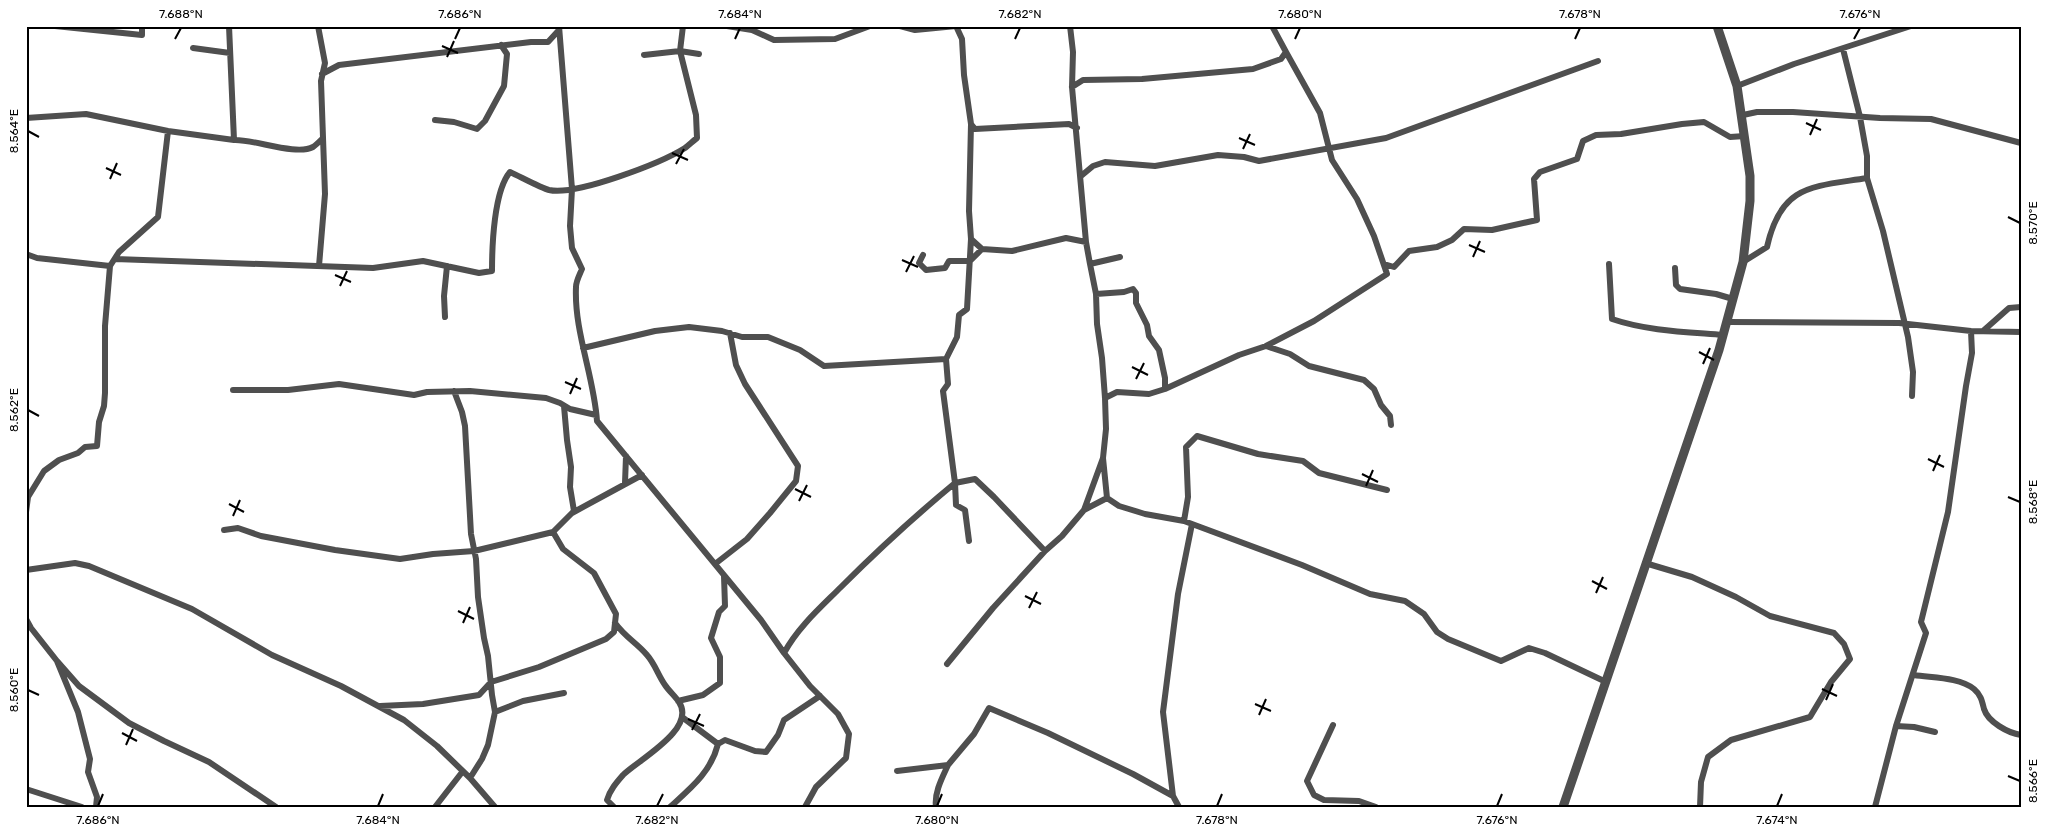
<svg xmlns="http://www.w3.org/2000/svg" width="2047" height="833" font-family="Rubik,sans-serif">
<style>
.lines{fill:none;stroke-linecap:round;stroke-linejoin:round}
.minor{stroke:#4f4f4f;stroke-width:6}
.tertiary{stroke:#4f4f4f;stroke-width:9}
.ticks{fill:none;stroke:#000;stroke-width:2}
.neatline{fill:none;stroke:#000;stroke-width:2}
.ticks-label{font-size:12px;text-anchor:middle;fill:#000}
</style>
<rect width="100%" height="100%" fill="#fff"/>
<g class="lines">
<!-- minor -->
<path class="minor" d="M55,26L142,35V26
M229,26L234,140
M318,26L325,63L321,81L325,194L319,266
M559,26L572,189L570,226L572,248L582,269C580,274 576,281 576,287C574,332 594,376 597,421L761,620L784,653
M727,26L752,30L774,40L835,39L870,26
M900,26L915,30L956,26
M956,26L962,39L964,75L971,124L975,129L1069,124L1077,128
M1070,26L1073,52L1072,87L1086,242L1090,264L1120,257
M193,48L230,53
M1843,49L1860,117L1867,156V178L1883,231L1908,337L1913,372L1912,396
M644,55L680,51L699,54
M322,74L339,65L531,42H548L559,30
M1737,86L1794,64L1911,26
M1072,87L1083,80L1142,79L1253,69L1281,59L1286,52L1272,26
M1743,115L1757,112H1793L1880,118L1931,119L2021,143
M26,118L86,114L168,131L234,140C254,139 296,156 313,147C316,145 319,142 322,139
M435,120L454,122L477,129L485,121L504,86L507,54L501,45
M971,124L969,211L971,239L982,249L1012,251L1066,238L1086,242
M1081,176L1093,166L1105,162L1155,166L1218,155L1244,157L1259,161L1386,138L1598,61
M26,254L37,258L110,266
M923,255L919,263L926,270L945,268L949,261H970L982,249
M115,259L373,268L423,261L479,273L492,271C492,245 494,191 510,172C519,176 541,188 549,190C576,196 661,163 685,148C689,145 693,141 697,138L696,115L680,51L683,26
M1743,262L1767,247C1781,184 1812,187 1867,178
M1384,264L1394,267L1409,251L1437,247L1452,240L1464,229L1492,230L1537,220L1534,179L1540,172L1577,159L1583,141L1596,135L1621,134L1682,124L1704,122L1730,137L1745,136
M1609,264L1612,319C1647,331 1687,332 1723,335
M1675,268L1676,285L1680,289L1716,294L1733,299
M1096,294L1124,292L1133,289L1136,293V303L1147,325L1149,336L1159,350L1165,378V389
M445,317L444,296L447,266
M1728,322L1899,323L1971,331L2021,332
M1983,331L2009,308L2021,307
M1266,346L1290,354L1309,366L1364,380L1374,389L1381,405L1390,416L1391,425
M583,348L655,331L689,327L722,331L742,337H768L800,350L824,366L946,359
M233,390H288L339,384L414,395L427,392L470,391L546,398L560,403L570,409L596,415
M454,391L462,412L465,426L471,534L476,559L478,597L484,638L488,656L492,695L495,712L488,745L482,759L470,778
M1105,398L1117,392L1149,394L1165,389L1239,355L1266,346L1314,321L1387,274L1374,236L1357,199L1332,160L1320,113L1286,52
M564,406L567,440L571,467L570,487L574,511
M1103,458L1107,498L1119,506L1145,514L1184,521L1302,565L1370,594L1405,601L1424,614L1437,632L1448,639L1501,661L1529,648L1545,653L1604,681
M625,483L626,456
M1084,510L1107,498
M26,512L28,497L44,471L59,460L78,453L85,447L97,446L99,422L104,406L105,393V326L110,266L119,252L158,217L168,131
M1184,521L1188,497L1186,447L1197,436L1258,454L1303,461L1319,473L1387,490
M224,530L238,528L261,536L335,550L400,559L433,554L474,551L553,532L572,513L642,475
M969,541L965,510L956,505L955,483L975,479L994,497L1045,551
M1645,563L1692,577L1736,597L1770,616L1834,633L1844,644L1850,659L1831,682L1810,717L1731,740L1708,757L1701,782L1700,807
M715,564L747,539L770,513L796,481L798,466L745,384L736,365L730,333
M26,570L75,563L89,566L192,609L272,655L341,686L404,720L437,746L470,778L495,807
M26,619L31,628L57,661L78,712L90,759L88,772L97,797L96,807
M57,661L79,686L129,723L164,741L209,762L276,807
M947,664L993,608L1045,551L1062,536L1084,510L1103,458L1106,429L1105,398L1102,358L1097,324L1096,294L1090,264
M1914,675C1932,678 1959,677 1974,689C1981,695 1982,701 1984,709C1988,722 2008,733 2021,735
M678,701L703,695L720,683V657L711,638L719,612L725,606L724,576
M380,706L423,704L479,695L491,682L539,667L606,639L614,632L616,614L594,573L563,549L553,532
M495,712L523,701L564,693
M682,717L718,744
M1333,725L1307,781L1314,795L1324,800L1359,801L1376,807
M1896,726L1914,727L1935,732
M897,771L948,765L974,734L989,708L1048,733L1133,774L1173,796L1179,807
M26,789L82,807
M1173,796L1163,712L1178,594L1192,524
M435,807L463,771
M614,807L607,800C610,790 616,783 623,775C638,760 697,729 679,702C675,696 669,691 665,685C658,675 655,664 647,655C636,642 626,638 615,623
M670,807C691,788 711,772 718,744L725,740L755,751L766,752L778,735L784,720L820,696
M805,807L816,787L846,758L849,734L838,714L810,686L784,653C798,627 821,607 841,587C878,550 915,516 955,483L943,391L948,384L946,359L957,337L959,315L967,309L971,239
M936,807C934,793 942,778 948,765
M1875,807L1896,726L1926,633L1921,622L1948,512L1966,386L1972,353L1971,331"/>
<!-- tertiary -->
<path class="tertiary" d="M1563,807L1719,350L1743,262L1750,201V176L1737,86L1717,26"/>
</g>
<!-- ticks -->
<path class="ticks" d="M175,39L181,28M455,39L460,28M735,39L740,28M1015,39L1020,28M1295,39L1300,28M1575,39L1580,28M1854,39L1860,28M442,46L458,53M447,57L454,41M1806,123L1821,130M28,131L39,137M1810,135L1817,119M1239,138L1255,145M1243,149L1250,134M672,153L688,160M676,164L684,149M106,168L121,175M110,179L117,163M2008,217L2020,223M1469,245L1485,252M1473,257L1480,241M902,260L918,267M906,272L914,256M335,275L351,282M340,286L347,271M1699,352L1714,360M1703,364L1710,348M1132,367L1148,375M1136,379L1144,363M565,382L581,389M570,394L577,378M28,410L39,416M1928,459L1944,467M1933,471L1940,455M1362,474L1378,482M1366,486L1373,470M795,489L811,497M2008,497L2020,502M799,501L807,485M229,504L244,512M233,516L240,500M1592,581L1607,589M1596,593L1603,577M1025,596L1041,604M1029,608L1037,592M458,611L474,619M463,623L470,607M1822,689L1837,696M28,690L39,695M1826,700L1833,684M1255,704L1271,711M1259,715L1266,699M688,719L704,726M692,730L700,714M122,733L137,741M126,745L133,729M2008,776L2020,781M98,806L103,794M378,806L383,794M657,806L663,794M937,806L942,794M1217,806L1222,794M1497,806L1502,794M1777,806L1782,794"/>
<!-- border -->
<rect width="2047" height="833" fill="none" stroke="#ffffff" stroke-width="55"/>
<rect x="28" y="28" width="1992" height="778" class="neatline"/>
<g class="ticks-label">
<text x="181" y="18">7.688°N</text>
<text x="460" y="18">7.686°N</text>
<text x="740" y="18">7.684°N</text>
<text x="1020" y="18">7.682°N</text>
<text x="1300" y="18">7.680°N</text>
<text x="1580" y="18">7.678°N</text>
<text x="1860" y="18">7.676°N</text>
<text transform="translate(14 131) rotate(-90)" y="4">8.564°E</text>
<text transform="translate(2033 223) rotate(-90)" y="4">8.570°E</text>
<text transform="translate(14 410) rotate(-90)" y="4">8.562°E</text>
<text transform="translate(2033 502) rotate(-90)" y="4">8.568°E</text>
<text transform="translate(14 690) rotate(-90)" y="4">8.560°E</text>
<text transform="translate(2033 781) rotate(-90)" y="4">8.566°E</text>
<text x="98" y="824">7.686°N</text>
<text x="378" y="824">7.684°N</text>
<text x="657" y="824">7.682°N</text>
<text x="937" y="824">7.680°N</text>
<text x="1217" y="824">7.678°N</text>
<text x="1497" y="824">7.676°N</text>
<text x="1777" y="824">7.674°N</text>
</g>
</svg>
